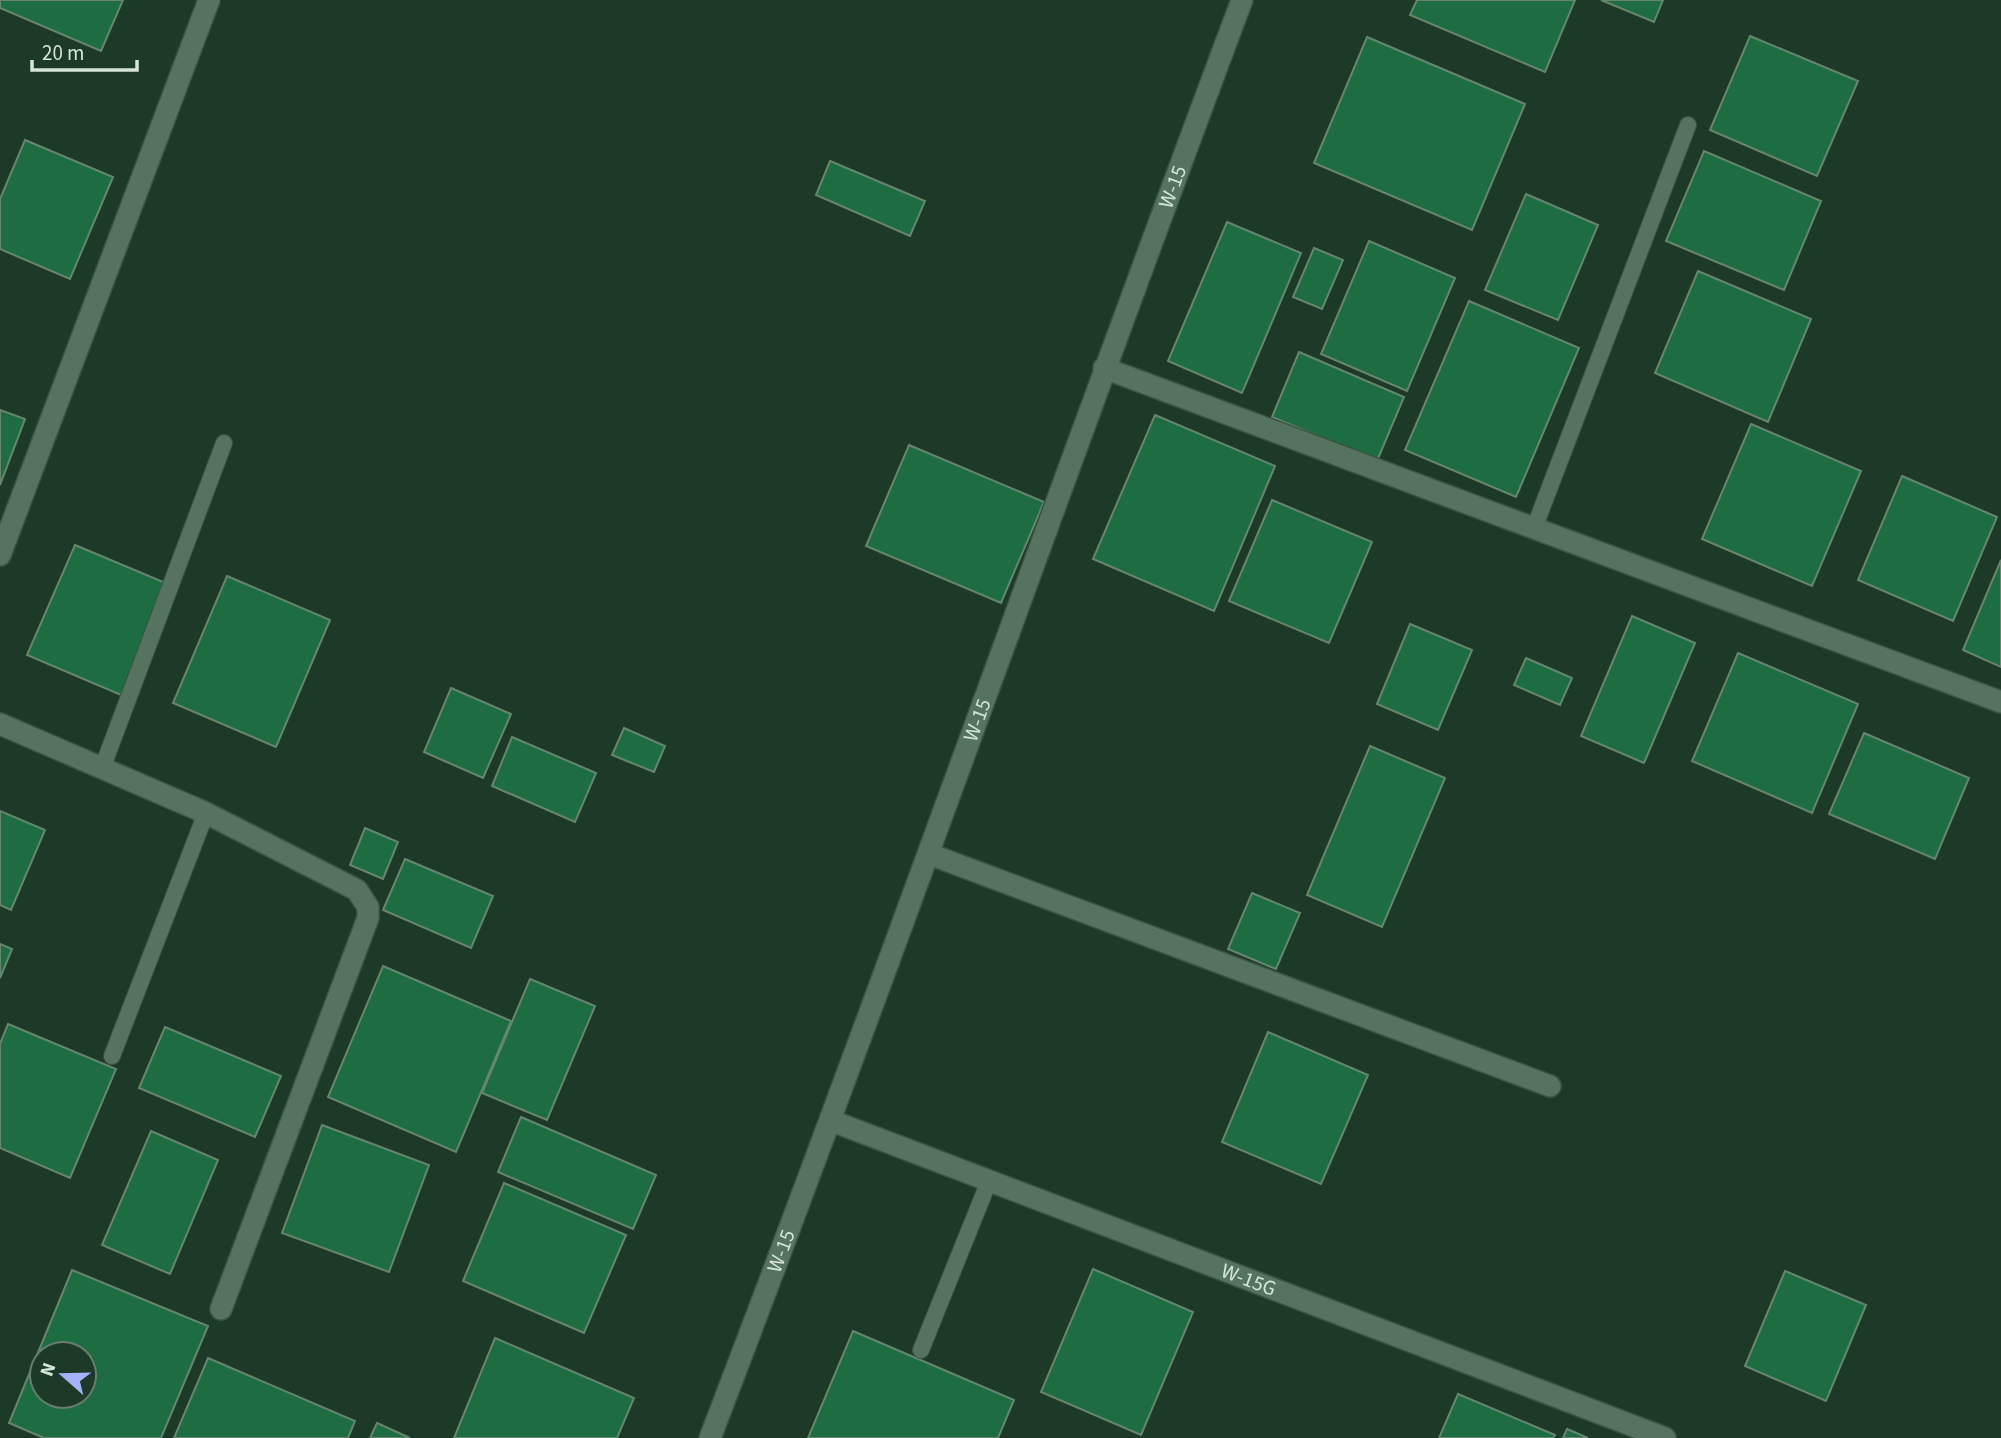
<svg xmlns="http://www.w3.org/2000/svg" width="2001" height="1438" font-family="'Source Sans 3',sans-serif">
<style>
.building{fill:#1e6c41;stroke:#678670;stroke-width:2;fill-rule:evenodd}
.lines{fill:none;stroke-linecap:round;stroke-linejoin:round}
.lane-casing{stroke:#3a5344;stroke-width:18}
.street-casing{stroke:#3a5344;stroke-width:24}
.lane{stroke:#55735e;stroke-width:16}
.street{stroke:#55735e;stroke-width:21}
.labels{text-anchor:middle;stroke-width:5;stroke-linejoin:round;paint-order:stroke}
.street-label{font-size:21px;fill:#d5e6d9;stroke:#1d3927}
</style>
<rect width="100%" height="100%" fill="#1d3927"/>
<!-- building -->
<path class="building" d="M0,0H123L101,51L0,8Z
M1417,0H1575L1545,72L1410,15Z
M1601,0H1663L1654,22Z
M1750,36L1858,81L1817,176L1710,130Z
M1367,37L1525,104L1472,230L1314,163Z
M25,140L113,177L70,279L0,249V199Z
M1704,151L1821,201L1784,290L1666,241Z
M830,161L925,201L910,236L816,195Z
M1526,194L1598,225L1558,320L1485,290Z
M1227,222L1301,253L1242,393L1168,361Z
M1369,241L1455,278L1407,391L1321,354Z
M1314,248L1343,260L1322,309L1293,297Z
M1698,271L1811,319L1768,422L1655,373Z
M1469,301L1579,348L1516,497L1405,450Z
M1299,352L1404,397L1377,461L1272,417Z
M0,410L25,419L0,485Z
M1155,415L1275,466L1214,611L1093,559Z
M1751,424L1861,471L1812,586L1702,539Z
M909,445L1044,502L1001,603L866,546Z
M1902,476L1997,517L1953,621L1858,580Z
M1272,500L1372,542L1329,643L1229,601Z
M75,545L168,584L121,695L27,655Z
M2001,560V667L1963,650Z
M227,576L330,620L276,747L173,703Z
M1632,616L1695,643L1644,763L1581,736Z
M1410,624L1472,650L1438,730L1377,704Z
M1738,653L1858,704L1812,813L1692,761Z
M1526,658L1572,678L1560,705L1514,685Z
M451,688L511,714L483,778L424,752Z
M624,728L665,746L654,772L612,755Z
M1864,733L1969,778L1935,859L1829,814Z
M512,737L596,773L575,822L492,786Z
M1370,746L1445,778L1382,927L1307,895Z
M0,811L45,830L11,910L0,905Z
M365,828L398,842L383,879L350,865Z
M405,859L493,896L471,948L383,910Z
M1252,893L1300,913L1276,969L1228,949Z
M0,944L12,949L0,978Z
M383,966L511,1021L456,1152L328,1097Z
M530,979L595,1006L547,1120L482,1093Z
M8,1024L116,1069L70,1178L0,1148V1044Z
M165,1027L281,1076L255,1137L139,1088Z
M1268,1032L1368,1075L1321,1184L1222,1142Z
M521,1117L656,1175L633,1229L498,1172Z
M322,1125L429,1165L389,1272L282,1233Z
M151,1131L218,1160L170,1274L102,1245Z
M504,1183L626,1235L584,1333L463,1281Z
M1093,1269L1193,1312L1141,1435L1041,1392Z
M72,1270L208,1326L161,1438H44L9,1423ZM42,1354H84V1396H42Z
M1785,1271L1866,1305L1826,1401L1745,1366Z
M853,1331L1014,1400L998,1438H808Z
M495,1338L634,1398L617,1438H454Z
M208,1358L355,1421L348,1438H174Z
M1458,1394L1555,1435L1553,1438H1439Z
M377,1423L410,1438H370Z
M1567,1429L1588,1438H1563Z"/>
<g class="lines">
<defs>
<path id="lane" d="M1535,526L1688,125
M103,766L224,443
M112,1056L206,813
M921,1350L989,1181"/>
<g id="street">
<path d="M1104,368L2001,702"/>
<path d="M0,555L209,0"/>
<path d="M0,724L206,813L357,890L368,907V918L221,1309"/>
<path d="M929,854L1550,1086"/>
<path id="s1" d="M832,1121L1665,1438"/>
<path id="s2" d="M710,1438C893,961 1062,479 1242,0"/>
</g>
</defs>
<!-- lane casing -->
<use href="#lane" class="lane-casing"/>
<!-- street casing -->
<use href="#street" class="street-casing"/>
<!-- lane -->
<use href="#lane" class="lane"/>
<!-- street -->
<use href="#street" class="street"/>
</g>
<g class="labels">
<!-- street labels -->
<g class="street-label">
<text dy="7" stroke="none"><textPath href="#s2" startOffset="1334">W-15</textPath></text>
<text dy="7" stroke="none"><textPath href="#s2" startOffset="766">W-15</textPath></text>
<text dy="7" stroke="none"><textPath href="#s2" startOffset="200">W-15</textPath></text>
<text dy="7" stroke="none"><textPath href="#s1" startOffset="446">W-15G</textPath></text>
</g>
</g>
<!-- north arrow -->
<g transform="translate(63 1375) rotate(290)"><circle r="33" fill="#1d3927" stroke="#677e6e" stroke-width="2"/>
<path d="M0-5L12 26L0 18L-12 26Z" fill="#a4b2fc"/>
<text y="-10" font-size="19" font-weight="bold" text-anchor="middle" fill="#d5e6d9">N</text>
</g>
<!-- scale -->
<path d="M32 60v10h105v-10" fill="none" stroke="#d5e6d9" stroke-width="3.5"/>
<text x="42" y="60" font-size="21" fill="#d5e6d9" stroke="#1d3927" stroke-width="5" paint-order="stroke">20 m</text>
</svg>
